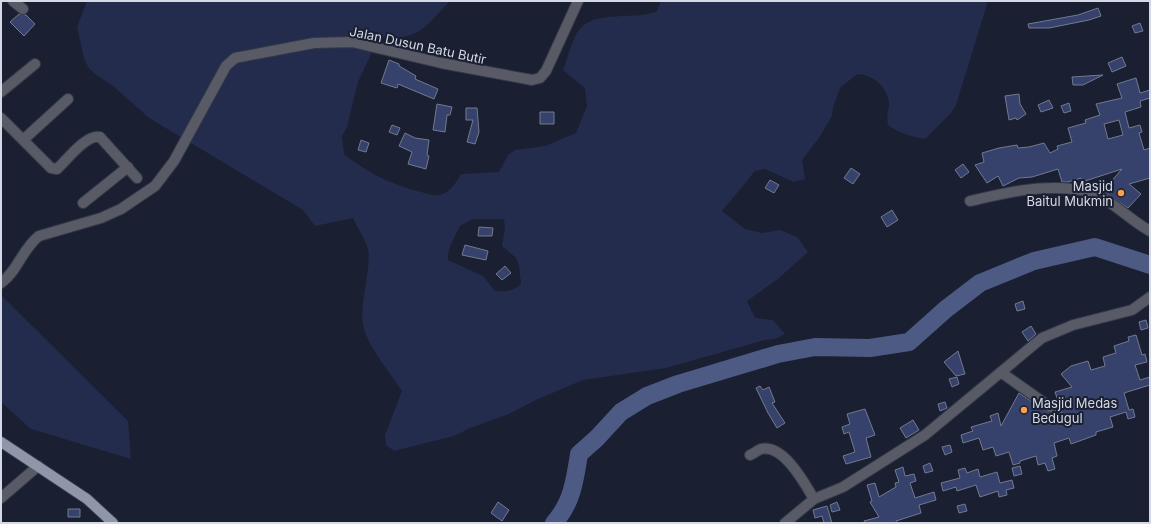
<svg xmlns="http://www.w3.org/2000/svg" width="1151" height="524" font-family="Inter,sans-serif">
<style>
.green{fill:#232c4c;fill-rule:evenodd}
.lines{fill:none;stroke-linecap:round;stroke-linejoin:round}
.river{stroke:#4c5a84;stroke-width:18}
.building{fill:#36426b;stroke:#727a90;fill-rule:evenodd}
.minor-casing{stroke:#34394a;stroke-width:12}
.major-casing{stroke:#34394a;stroke-width:12}
.minor{stroke:#585b65;stroke-width:10}
.major{stroke:#8f96aa;stroke-width:10}
.poi-dot{fill:#f99f4d;stroke:#1a1f31;stroke-width:1.5}
.labels{text-anchor:middle;stroke-width:4;stroke-linejoin:round;paint-order:stroke}
.street-label{font-size:13px;fill:#d5d9e6;stroke:#1a1f31}
.poi-label{font-size:13px;fill:#d5d9e6;stroke:#1a1f31;text-anchor:end}
</style>
<rect width="100%" height="100%" fill="#1a1f31"/>
<!-- green -->
<path class="green" d="M87,1H450C424,28 419,41 379,37L358,82L347,127L342,136L344,154C369,174 391,184 421,192C428,194 436,197 443,194C451,191 457,181 461,174L499,172L508,155L515,150L545,146L576,133L587,106L585,88L563,70C567,60 573,37 579,30C595,9 636,21 657,11L661,1H987V4L956,105L951,113L925,139C911,137 899,133 888,125C886,114 889,111 889,103C887,86 873,75 857,74L840,88L833,107L832,116L819,138L802,160L805,179L794,182L765,169L755,171L722,211L745,229L762,233L780,230L797,237L808,252L778,279L747,301L755,318L773,320L785,334L775,339L765,340L666,368L583,380L536,400L509,414L470,428L454,436L394,451L386,445L385,435L402,391C389,370 369,350 363,325C359,304 372,267 368,249C365,238 357,228 353,218L315,226L303,210L149,118L113,86L95,74L88,67L84,58L77,27ZM473,219H504L505,228L502,246L516,258L519,266L521,284C512,291 506,292 495,291L483,276L448,260C447,248 455,237 460,226Z
M1,295L128,421L131,459L31,429L1,402Z"/>
<g class="lines">
<!-- river -->
<path class="river" d="M554,523C572,503 575,480 579,454L597,438L621,412L647,396L678,384L778,354L815,347L870,348L909,342L946,309L980,283L1034,261L1095,247L1150,265"/>
</g>
<!-- building -->
<path class="building" d="M1098,8L1101,16L1089,20L1049,28H1029L1028,24L1078,15Z
M19,14L26,15L35,24L24,36L10,22Z
M1140,23L1143,31L1135,33L1132,26Z
M1122,57L1126,66L1112,72L1108,63Z
M389,60L399,64V66L416,76L415,79L438,89L434,99L398,84L397,88L381,83Z
M1103,75L1083,85H1073L1072,77Z
M1136,78L1140,93L1150,90V98L1140,101L1141,107L1125,112L1129,128L1140,125L1142,132L1139,133L1144,150L1150,148V178L1129,184L1141,194L1128,208L1103,191L1122,169L1082,182L1081,178L1068,182H1062L1058,169L1032,177L1019,178L1003,186L998,176L987,183L975,165L984,162L982,153L999,148L1017,145L1018,148L1029,147L1044,143L1050,153L1058,149L1057,146L1072,142L1068,128L1086,123L1085,120L1100,115L1096,104L1122,98L1117,84ZM1119,120L1123,135L1108,139L1104,124Z
M1019,94L1020,104L1026,114L1017,120L1016,118L1009,120L1005,96Z
M1049,100L1053,108L1041,112L1038,105Z
M1069,103L1071,111L1064,113L1061,106Z
M437,104L452,107L450,115H447L445,132L433,130Z
M466,108H477L479,132L475,144L467,142L473,120H466Z
M540,112H554V124H540Z
M392,125L400,128L397,135L389,132Z
M405,133L415,138L429,140L427,155L429,156L426,169L408,164L412,152L399,146Z
M361,140L369,143L366,152L358,150Z
M963,164L969,172L961,178L955,170Z
M851,168L860,174L853,184L844,178Z
M770,180L779,185L774,193L765,188Z
M892,210L898,220L887,227L881,217Z
M479,227L493,228L492,236H478Z
M465,245L488,251L486,260L462,255Z
M505,266L511,273L502,280L496,274Z
M1023,301L1025,309L1017,311L1015,304Z
M1146,320L1148,328L1141,330L1139,322Z
M1031,326L1036,334L1028,341L1022,332Z
M1136,335L1142,355L1145,354L1147,362L1135,365L1140,380L1150,377V385L1124,393L1129,410L1133,409L1135,417L1128,419L1126,412L1110,417L1113,427L1096,432V435L1071,444L1069,438L1054,443L1057,456L1052,458L1055,469L1048,471L1045,463L1038,465L1036,456L1020,461V463L1013,465L1009,452L996,456L993,447L983,450L979,438L963,443L961,435L973,431L971,427L992,421L990,416L998,413L1001,426L1019,393L1047,412L1052,413L1056,410L1062,413L1055,392L1072,387L1061,374L1071,366L1088,361L1091,370L1105,366L1103,357L1116,353L1114,346L1129,341L1128,337Z
M958,351L965,374L956,376L944,362Z
M957,377L959,384L952,387L949,379Z
M760,386L763,390L769,387L775,402L772,403L785,423L777,428L768,413L756,388Z
M945,402L947,408L940,411L938,404Z
M865,409L875,435L866,438L871,457L846,464L843,456L855,452L849,432L844,434L842,427L850,424L847,414Z
M913,420L919,430L906,438L900,428Z
M950,445L952,452L945,455L942,447Z
M930,463L933,471L925,473L923,466Z
M1020,466L1022,474L1014,476L1012,468Z
M903,467L905,476L914,474L916,481L910,483L915,498L934,492L936,500L919,505L921,513L896,521L897,523H865L864,521L879,517L870,502L872,501L867,485L875,483L879,497L896,487L895,483L899,482L895,470Z
M965,468L967,473L978,469L980,477L997,472L1000,483L1012,480L1014,488L1006,490L1007,495L999,497L998,491L980,497L976,485L957,491L956,487L943,491L941,483L960,478L958,470Z
M498,502L509,510L502,521L491,513Z
M837,502L840,510L832,512L830,505Z
M965,504L967,511L959,513L957,506Z
M827,506L832,523H824L822,516L815,518L813,510Z
M68,509H80V517H68Z"/>
<g class="lines">
<defs>
<path id="minor" d="M13,1L23,9
M1,92L35,64
M1,118L51,168L57,169C67,160 86,134 100,137L137,178
M23,140L68,99
M970,201C1005,193 1037,185 1073,189C1081,190 1090,191 1097,195C1116,204 1131,221 1150,231
M83,203L128,167
M1,283C18,271 22,249 39,236L101,218L121,209L155,186L174,161L226,66L235,58L314,43L352,42L441,63L532,80L540,78L546,71L578,1
M1002,373L1050,407
M750,455C753,454 758,450 761,449C784,444 805,484 814,499
M1,498L38,466
M785,523L814,499L843,487L925,435L1042,338L1073,325L1132,310L1150,297"/>
<path id="major" d="M1,442L87,499L113,523"/>
</defs>
<!-- minor casing -->
<use href="#minor" class="minor-casing"/>
<!-- major casing -->
<use href="#major" class="major-casing"/>
<!-- minor -->
<use href="#minor" class="minor"/>
<!-- major -->
<use href="#major" class="major"/>
</g>
<!-- markers -->
<g class="poi-dot">
<circle cx="1121" cy="193" r="4"/>
<circle cx="1024" cy="410" r="4"/>
</g>
<g class="labels">
<!-- street labels -->
<g class="street-label">
<text transform="translate(418 45) rotate(12)" y="5">Jalan Dusun Batu Butir</text>
</g>
<!-- poi labels -->
<g class="poi-label">
<text x="1113" y="191">Masjid<tspan x="1113" dy="15">Baitul Mukmin</tspan></text>
<text x="1032" y="408" text-anchor="start">Masjid Medas<tspan x="1032" dy="15">Bedugul</tspan></text>
</g>
</g>
<!-- border -->
<rect width="1151" height="524" fill="none" stroke="#d5d9e6" stroke-width="4"/>
</svg>
